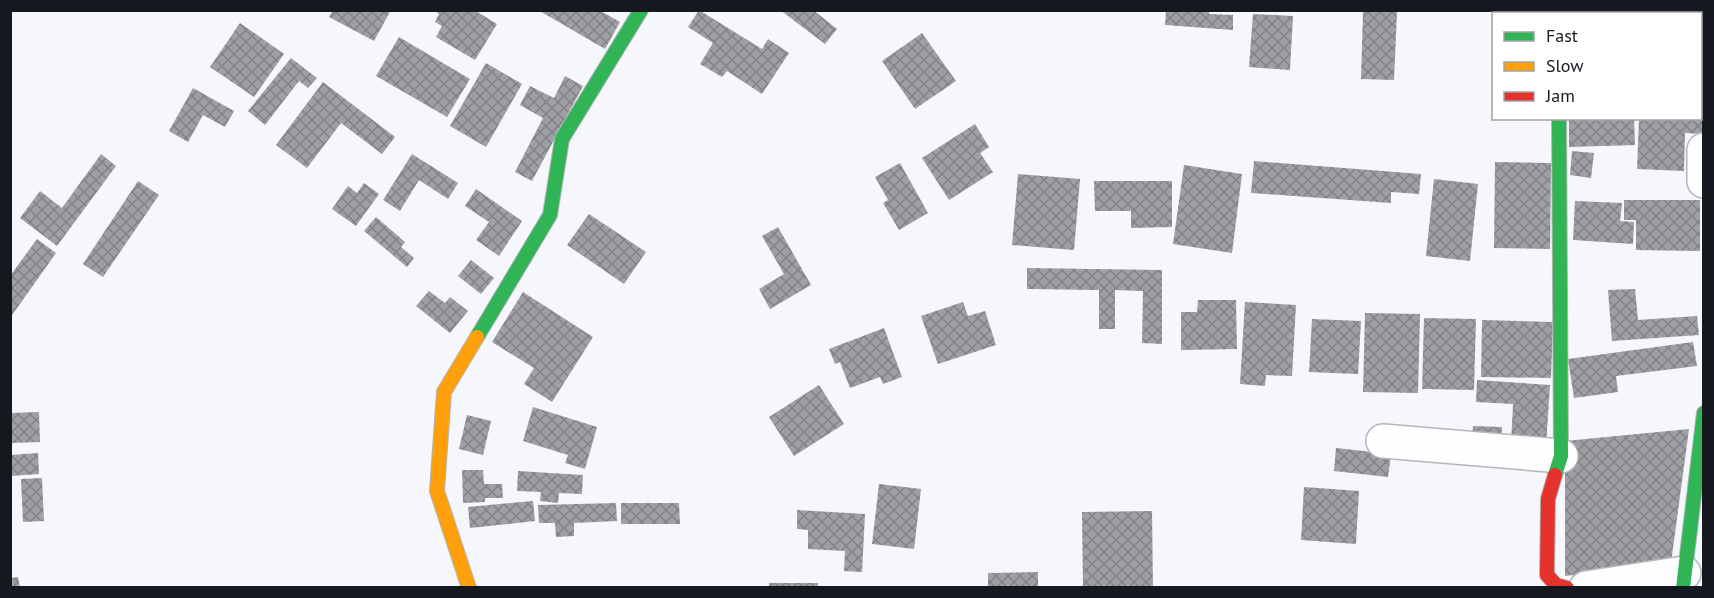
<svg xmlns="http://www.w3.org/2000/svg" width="1714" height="598" font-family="'PT Sans',sans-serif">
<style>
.building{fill:url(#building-cross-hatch)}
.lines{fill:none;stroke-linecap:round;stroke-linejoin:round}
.street-casing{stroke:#b4b6bb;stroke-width:36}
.fast-casing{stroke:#b4b6bb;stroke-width:16}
.slow-casing{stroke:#b4b6bb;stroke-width:16}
.jam-casing{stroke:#b4b6bb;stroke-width:16}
.street{stroke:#fefeff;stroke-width:33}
.fast{stroke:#30b455;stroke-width:14}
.slow{stroke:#ff9f0a;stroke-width:14}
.jam{stroke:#e5322d;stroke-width:14}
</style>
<defs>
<pattern id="building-cross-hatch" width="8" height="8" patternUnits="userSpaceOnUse" patternTransform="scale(1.5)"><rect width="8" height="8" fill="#9fa0a5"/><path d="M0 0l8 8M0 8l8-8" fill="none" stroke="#818186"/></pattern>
</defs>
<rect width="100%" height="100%" fill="#f6f7fc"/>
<!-- building -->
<path class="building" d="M333,10H391L374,41L329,17Z
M434,10H474L497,24L475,60L436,37L442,26L435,22L439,14Z
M538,10H599L620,22L605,49Z
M699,10L762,49L768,39L789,53L762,94L727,71L722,77L700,64L713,43L688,27Z
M780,10H813L837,29L825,44Z
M1166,10H1209V14L1233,15V30L1165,25Z
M1515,10H1548L1549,14H1515Z
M1611,10H1638L1637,14H1610Z
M1363,11L1397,12L1394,80L1361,79Z
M1253,14L1293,16L1290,70L1249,67Z
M240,23L284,54L254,97L210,67Z
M922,33L956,81L915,109L882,61Z
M399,37L470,79L447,117L376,76Z
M291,58L317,78L308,88L299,81L265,125L248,111Z
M486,63L522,84L486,147L450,126Z
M565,76L583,86L532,181L515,172L543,118L520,105L530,86L554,98Z
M323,82L395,137L382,154L341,123L307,168L276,145Z
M193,88L234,111L225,127L203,115L188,142L169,131Z
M1700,93H1704V134L1685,133L1684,171L1637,169L1639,118H1700Z
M1569,118H1634L1635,145L1569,147Z
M975,124L989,147L980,153L993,172L949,200L922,158Z
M1572,151L1594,153L1591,178L1570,175Z
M101,154L116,166L57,246L20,218L40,191L62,208Z
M412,154L458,183L448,199L419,180L400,211L383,200Z
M1254,161L1421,174L1419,194L1391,192V203L1251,193Z
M1495,162L1551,163L1550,249L1494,248Z
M900,163L928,213L899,230L883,203L888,200L875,177Z
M1184,165L1242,174L1232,253L1173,244Z
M1018,174L1080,179L1074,250L1012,245Z
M1434,179L1478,184L1470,261L1426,256Z
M138,181L159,195L103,277L83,264Z
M1094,181H1172V227L1131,228V211H1095Z
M364,183L379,194L356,226L332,209L348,186L357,193Z
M476,189L522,221L499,256L476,240L489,222L465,206Z
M1624,200H1700V251L1636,250V220H1624Z
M1575,201L1622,203L1620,221L1634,222L1633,244L1573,240Z
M589,214L646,252L624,284L567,245Z
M376,217L405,242L401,247L414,258L407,267L364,231Z
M778,227L811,285L770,309L759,289L784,274L762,236Z
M37,239L56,253L10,318V276Z
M471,260L494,278L481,294L458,276Z
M1027,268L1162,270V344L1142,343L1143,291L1115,290V329H1099V290L1027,289Z
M1635,289L1638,320L1697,316L1699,335L1612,341L1608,290Z
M429,291L445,303L450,297L468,311L450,333L416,306Z
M523,292L593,337L552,402L524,384L534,368L492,342Z
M1198,300H1236L1237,349L1181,350V312H1197Z
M963,302L968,316L985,311L996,345L938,364L921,316Z
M1245,302L1296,305L1292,376L1266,375L1265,386L1240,384Z
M1365,313L1420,314L1418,393L1363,392Z
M1424,318L1476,319L1474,390L1422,389Z
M1312,319L1361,321L1358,374L1309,372Z
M1482,320L1553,322L1551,378L1481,377Z
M884,328L902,377L883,384L880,377L850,388L840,362L835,364L829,349Z
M1693,342L1697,366L1616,376L1618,392L1574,398L1568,359Z
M1477,380L1550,385L1546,446L1511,444L1513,404L1476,402Z
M819,385L844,424L794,456L769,417Z
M533,407L597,427L585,469L565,463L568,455L523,441Z
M39,412L40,442L10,443V413Z
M467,415L491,421L483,455L459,449Z
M1473,426L1502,427L1501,445L1472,444Z
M1689,429L1671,563L1565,576V441Z
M1336,448L1391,454L1388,477L1334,471Z
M38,453L39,474L10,476V455Z
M462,470H483L484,484H502L503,498H485V502L463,503Z
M518,471L583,475L582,494L559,493L558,503L540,501L541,492L517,491Z
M42,478L44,521L23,522L21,479Z
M879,484L921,489L914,549L872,544Z
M1304,487L1359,491L1356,544L1301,540Z
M533,501L535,521L470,528L468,507Z
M616,503L617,521L574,523V536L556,537L555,523H539L538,505Z
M621,503H679L680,524H621Z
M797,510L865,514L862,572L844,571L845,551L808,549V530L797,529Z
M1152,511L1153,588H1083L1082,512Z
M1038,572V588H988V573Z
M18,577L20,588H10V578Z
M769,583H818V588H769Z"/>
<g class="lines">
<defs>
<path id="street" d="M1557,10V14
M1704,150V181
M1383,441L1561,456
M1586,588L1684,573"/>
<path id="fast" d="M477,337L550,215L562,139L641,10
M1555,475L1561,456L1559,118
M1683,588L1704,413"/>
<path id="slow" d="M469,588L437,491L444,392L477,337"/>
<path id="jam" d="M1555,475L1548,499L1547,575L1556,585L1567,588"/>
</defs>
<!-- street casing -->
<use href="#street" class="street-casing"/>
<!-- fast casing -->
<use href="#fast" class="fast-casing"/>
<!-- slow casing -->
<use href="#slow" class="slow-casing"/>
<!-- jam casing -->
<use href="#jam" class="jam-casing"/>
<!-- street -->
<use href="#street" class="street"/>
<!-- fast -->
<use href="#fast" class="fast"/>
<!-- slow -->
<use href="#slow" class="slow"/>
<!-- jam -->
<use href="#jam" class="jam"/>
</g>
<!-- border -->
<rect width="1714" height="598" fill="none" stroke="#16181f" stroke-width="24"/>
<!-- legend -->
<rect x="1492" y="12" width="210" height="108" fill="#ffffff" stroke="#a2a3a5" stroke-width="1.5"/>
<rect x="1504" y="32" width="30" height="9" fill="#30b455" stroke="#a2a3a5" stroke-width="1.5"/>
<text x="1546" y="42" font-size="18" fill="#16181f">Fast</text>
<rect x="1504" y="62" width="30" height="9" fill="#ff9f0a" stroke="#a2a3a5" stroke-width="1.5"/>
<text x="1546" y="72" font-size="18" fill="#16181f">Slow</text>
<rect x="1504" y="92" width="30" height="9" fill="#e5322d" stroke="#a2a3a5" stroke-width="1.5"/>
<text x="1546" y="102" font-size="18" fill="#16181f">Jam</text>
</svg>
